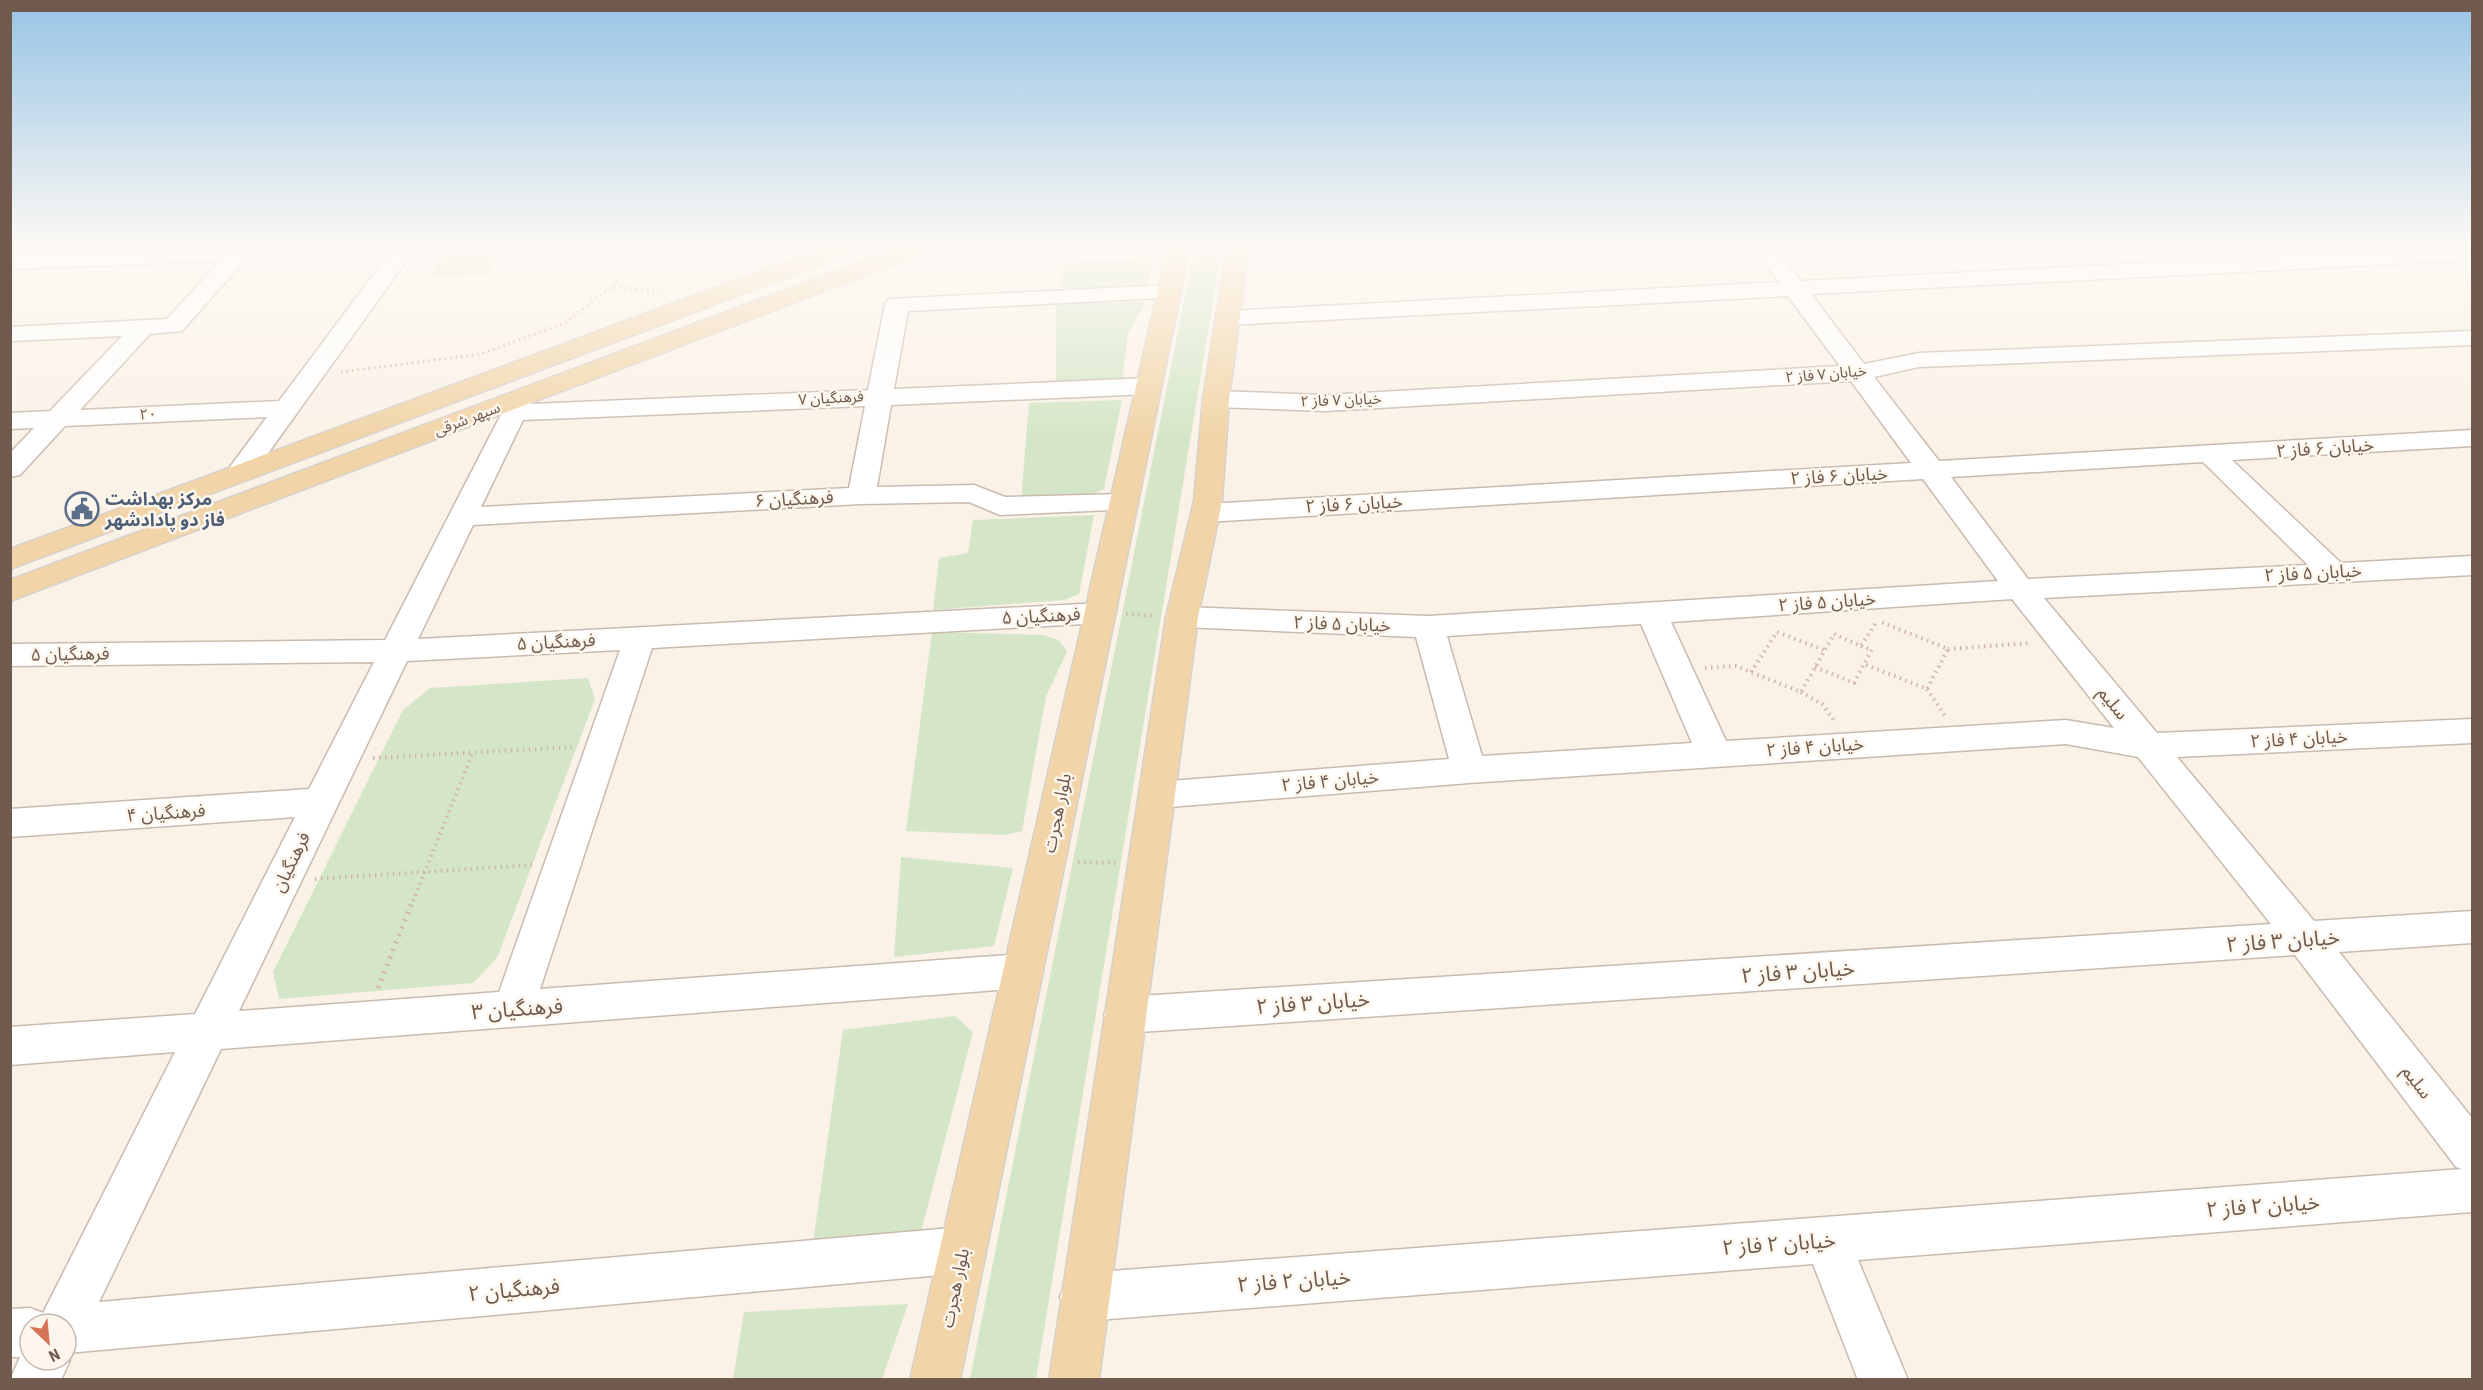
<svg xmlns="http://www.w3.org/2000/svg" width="2483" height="1390" font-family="'Roboto Condensed','Noto Sans Arabic',sans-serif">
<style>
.green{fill:#d4e6c7}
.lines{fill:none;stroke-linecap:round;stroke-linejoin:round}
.minor-casing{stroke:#cabaae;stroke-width:3}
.major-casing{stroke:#d7d1cd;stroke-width:3}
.path-far2{stroke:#d1b6a5;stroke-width:3;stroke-dasharray:1.5 4;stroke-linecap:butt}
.path-far1{stroke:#d1b6a5;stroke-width:4;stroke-dasharray:1.5 4.5;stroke-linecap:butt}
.path{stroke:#d1b6a5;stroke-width:5;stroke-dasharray:2 6;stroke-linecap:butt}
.minor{fill:#fff;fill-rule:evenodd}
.major{fill:#f1d4a7;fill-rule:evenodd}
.labels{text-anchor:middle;stroke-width:5;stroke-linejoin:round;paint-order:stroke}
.far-street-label{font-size:15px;fill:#705a4e;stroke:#fdf6ed}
.street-label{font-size:18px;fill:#705a4e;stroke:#fdf6ed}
.service-label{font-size:18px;font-weight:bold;fill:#4e5e75;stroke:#fdf6ed;text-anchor:start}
.near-street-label{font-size:21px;fill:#705a4e;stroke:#fdf6ed}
</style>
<rect width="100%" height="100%" fill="#faf2e7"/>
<!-- green -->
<path class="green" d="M450,246H507L487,274L430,276Z
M1195,246H1222L1036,1379H970Z
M1151,258L1149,288H1060L1063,262Z
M1145,302L1128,334L1121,387L1056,390V304Z
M1122,400L1104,489L1090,495L1021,500L1029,403Z
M1094,515L1079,594L1064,600L933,610L939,558L968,553L973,520Z
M932,632L1044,635L1060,641L1067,652L1046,696L1022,831L1004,835L906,831Z
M588,678L595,699L497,958L473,983L279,999L273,972L403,710L430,688Z
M901,857L1013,868L994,946L894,957Z
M955,1016L973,1032L919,1240L813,1243L843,1030Z
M908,1304L882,1379H733L744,1312Z"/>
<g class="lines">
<defs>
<path id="minor" d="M417,246L251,477L241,479L231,477L227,471L267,417L65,426L20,475L10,477V453L34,428L10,429V413L50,411L122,336L10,341V327L167,319L220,261L10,269V255L233,246ZM389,254L279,401L80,410L150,334L182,331L245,260Z
M1752,246H1774L1801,281L2472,246V260L1811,294L1864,364L1919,353L2472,331V345L1919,367L1874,377L1939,461L2472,430V446L2232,460L2341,563L2472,556V575L2044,598L2157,733L2472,719V743L2177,757L2314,921L2472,911V943L2339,952L2472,1118V1212L1858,1260L1908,1380H1858L1813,1264L1084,1321L1067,1314L1060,1297L1067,1280L1084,1273L2462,1169L2456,1167L2295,955L1124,1033L1110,1028L1104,1015L1110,1002L1124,997L2271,924L2138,757L2066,744L1469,783L1157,808L1144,805L1139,795L1144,785L1157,782L1449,759L1416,637L1182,627L1171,624L1166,617L1171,610L1182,607L1429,616L1998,581L1923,479L1206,522L1196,519L1192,513L1196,507L1206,504L1911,463L1851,381L1326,411L1216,407L1207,404L1203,399L1207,394L1216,391L1326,395L1840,366L1788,296L1228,325L1220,323L1216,318L1220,313L1228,311L1779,282ZM2203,462L2308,565L2028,579L1951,477ZM2012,599L2114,728L2066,720L1726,741L1671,622ZM1641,624L1692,743L1482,756L1447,636Z
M1169,285L1177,287L1181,292L1177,297L908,311L894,389L1149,378L1158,381L1162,386L1158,391L1149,394L891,405L877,487L974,485L1005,497L1124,494L1134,497L1138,503L1134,509L1000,515L969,502L861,504L473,525L418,639L1101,603L1112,606L1116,613L1112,620L1101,623L652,648L540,989L1023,954L1037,959L1043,971L1037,983L1023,988L221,1049L99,1302L963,1227L979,1234L986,1250L979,1266L963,1273L67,1353L70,1360L61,1380H10L20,1357H10V1309L30,1308L43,1313L175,1052L10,1065V1027L195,1014L295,817L10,837V809L309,789L374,662L10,666V644L385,640L511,395L520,392L529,395L533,400L531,404L868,390L885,304L889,299ZM865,406L849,488L481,507L523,420ZM620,650L499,992L239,1011L407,661ZM30,1324H66V1360H30Z"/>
<path id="major" d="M828,246H860L857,251L10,569V549Z
M902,246H933L930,251L10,601V580Z
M1168,246H1190L960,1380H910Z
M1227,246H1249L1229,399L1222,501L1198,617L1099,1380H1049L1166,617L1194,501L1203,399Z"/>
</defs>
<!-- minor casing -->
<use href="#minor" class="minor-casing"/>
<!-- major casing -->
<use href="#major" class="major-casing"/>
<!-- path-far2 -->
<path class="path-far2" d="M694,246L733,268
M614,287L663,292
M341,372L481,354L565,323L648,258L678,246"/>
<!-- path-far1 -->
<path class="path-far1" d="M1126,614L1155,616
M1861,646L1872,650L1864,664
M1948,649L2031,643
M1815,667L1854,683L1864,664L1927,689L1948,649L1881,622
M1705,668L1736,666L1801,692L1834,634L1861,646L1877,621
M1751,672L1777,632L1824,650
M1927,689L1945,716
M1801,692L1822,704L1836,723
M373,758L572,747
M1078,862L1116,863
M315,879L532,865
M413,901L473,752"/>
<!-- path -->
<path class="path" d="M378,988L413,900"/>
<!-- minor -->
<use href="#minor" class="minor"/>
<!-- major -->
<use href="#major" class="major"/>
</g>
<!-- sky -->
<linearGradient id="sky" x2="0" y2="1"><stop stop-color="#97c4e5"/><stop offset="0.56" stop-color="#fdf9f4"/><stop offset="1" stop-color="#fdf9f4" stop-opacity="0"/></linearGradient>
<rect width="2483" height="441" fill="url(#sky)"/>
<!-- icons -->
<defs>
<symbol id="civic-ring" viewBox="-11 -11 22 22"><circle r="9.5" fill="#fdf6ed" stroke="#5c6f8a" stroke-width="1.5"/><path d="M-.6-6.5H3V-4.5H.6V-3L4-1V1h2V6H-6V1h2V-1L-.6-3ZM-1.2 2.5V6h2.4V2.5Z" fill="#5c6f8a"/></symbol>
</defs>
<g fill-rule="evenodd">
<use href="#civic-ring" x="63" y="490" width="38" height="38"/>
</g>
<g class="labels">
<!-- far-street labels -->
<g class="far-street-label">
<text transform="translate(1826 374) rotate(-5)" y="5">خیابان ۷ فاز ۲</text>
<text transform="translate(831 398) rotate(-3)" y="5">فرهنگیان ۷</text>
<text transform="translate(1341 400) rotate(-2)" y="5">خیابان ۷ فاز ۲</text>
<text transform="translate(148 414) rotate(-3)" y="5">۲۰</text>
<text transform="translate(467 419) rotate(-21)" y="5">سپهر شرقی</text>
</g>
<!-- street labels -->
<g class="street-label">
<text transform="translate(2325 448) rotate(-4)" y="6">خیابان ۶ فاز ۲</text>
<text transform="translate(1839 476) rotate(-3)" y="6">خیابان ۶ فاز ۲</text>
<text transform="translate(794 499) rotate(-3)" y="6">فرهنگیان ۶</text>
<text transform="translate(1354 504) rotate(-3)" y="6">خیابان ۶ فاز ۲</text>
<text transform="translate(2313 573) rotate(-3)" y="6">خیابان ۵ فاز ۲</text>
<text transform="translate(1827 602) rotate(-4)" y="6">خیابان ۵ فاز ۲</text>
<text transform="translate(1041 616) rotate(-3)" y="6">فرهنگیان ۵</text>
<text transform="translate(1342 624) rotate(2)" y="6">خیابان ۵ فاز ۲</text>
<text transform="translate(556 642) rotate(-3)" y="6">فرهنگیان ۵</text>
<text transform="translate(70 654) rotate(-1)" y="6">فرهنگیان ۵</text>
<text transform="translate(2113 703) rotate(51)" y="6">سلیم</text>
<text transform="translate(2299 739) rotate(-3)" y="6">خیابان ۴ فاز ۲</text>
<text transform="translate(1815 747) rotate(-4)" y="6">خیابان ۴ فاز ۲</text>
<text transform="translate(1330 781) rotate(-5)" y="6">خیابان ۴ فاز ۲</text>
<text transform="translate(166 813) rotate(-4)" y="6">فرهنگیان ۴</text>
<text transform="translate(1057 813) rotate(-78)" y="6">بلوار هجرت</text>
<text transform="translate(291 862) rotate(-64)" y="6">فرهنگیان</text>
<text transform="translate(2417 1082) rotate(52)" y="6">سلیم</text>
<text transform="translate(955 1288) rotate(-78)" y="6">بلوار هجرت</text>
</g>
<!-- service labels -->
<g class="service-label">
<text x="105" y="505">مرکز بهداشت<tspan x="105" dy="21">فاز دو پادادشهر</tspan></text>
</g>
<!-- near-street labels -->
<g class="near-street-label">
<text transform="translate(2283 941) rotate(-4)" y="7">خیابان ۳ فاز ۲</text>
<text transform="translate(1798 972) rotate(-4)" y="7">خیابان ۳ فاز ۲</text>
<text transform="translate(1313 1003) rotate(-4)" y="7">خیابان ۳ فاز ۲</text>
<text transform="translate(517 1009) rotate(-4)" y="7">فرهنگیان ۳</text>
<text transform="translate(2263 1206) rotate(-4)" y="7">خیابان ۲ فاز ۲</text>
<text transform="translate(1779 1244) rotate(-4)" y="7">خیابان ۲ فاز ۲</text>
<text transform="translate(1294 1281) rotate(-4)" y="7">خیابان ۲ فاز ۲</text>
<text transform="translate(514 1290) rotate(-5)" y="7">فرهنگیان ۲</text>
</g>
</g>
<!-- border -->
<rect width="2483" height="1390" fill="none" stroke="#705a4e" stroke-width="24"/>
<!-- north arrow -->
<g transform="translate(48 1342) rotate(154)"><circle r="28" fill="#fdf6ed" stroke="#c5b8ad" stroke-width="1.5"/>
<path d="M0-4.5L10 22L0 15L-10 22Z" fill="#d6745a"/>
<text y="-9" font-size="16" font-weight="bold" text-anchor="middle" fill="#705a4e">N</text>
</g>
</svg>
